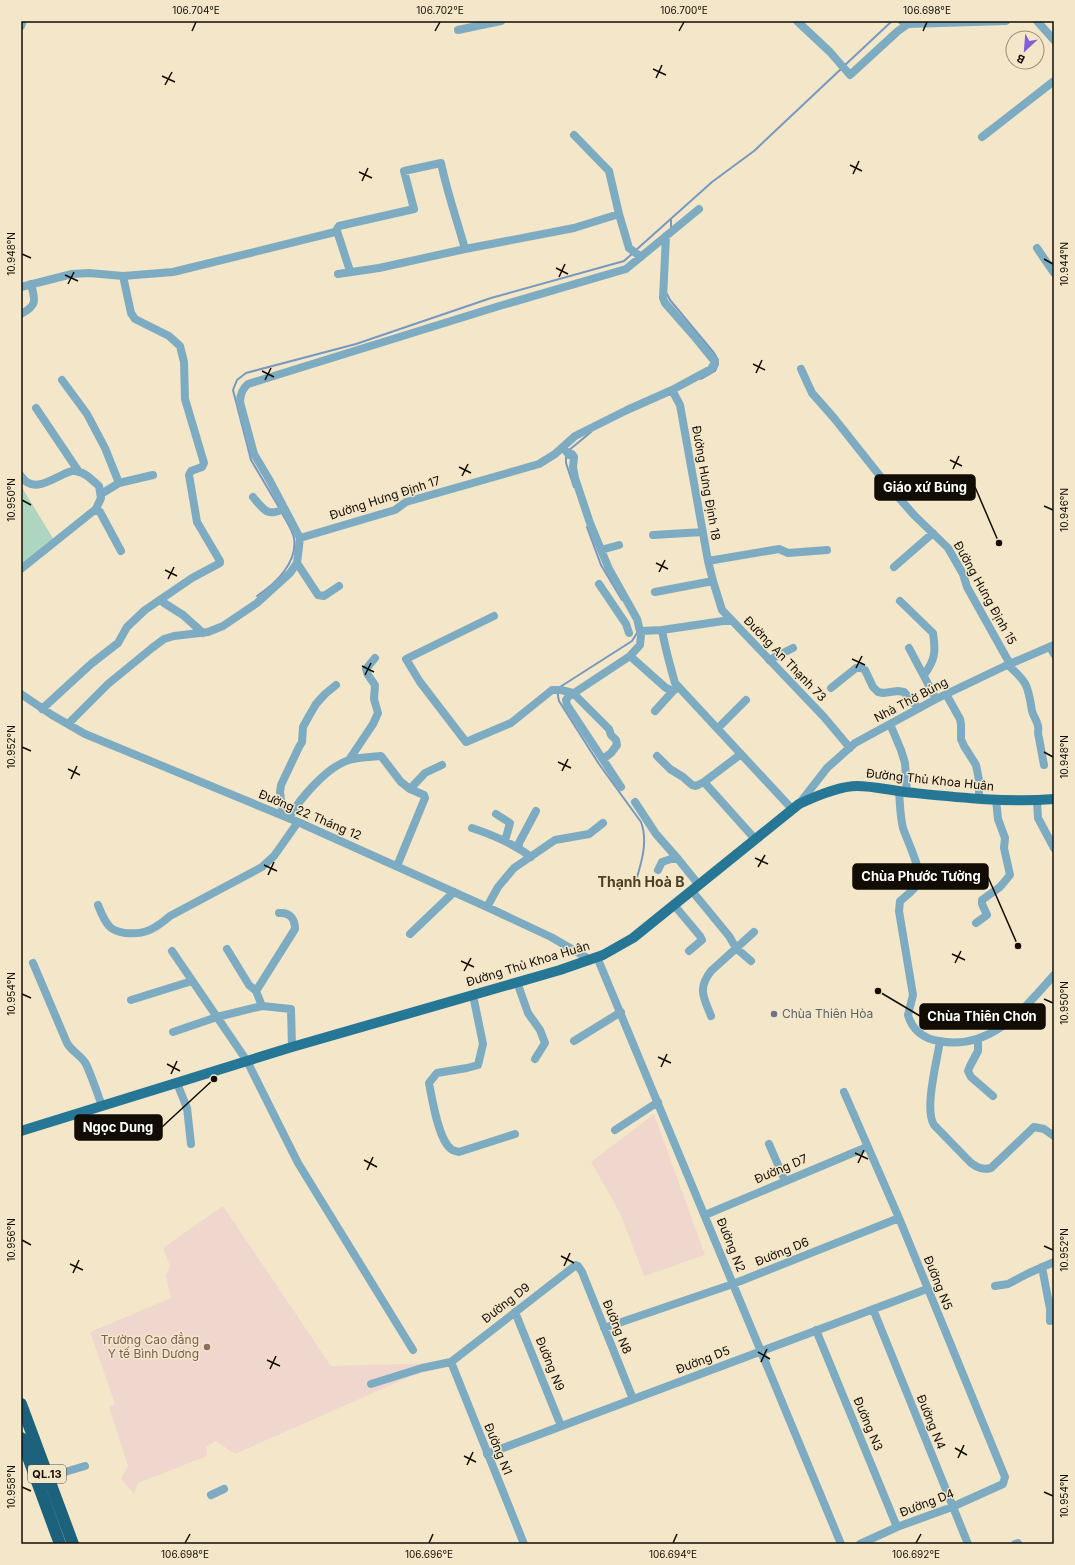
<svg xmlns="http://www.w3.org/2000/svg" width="1075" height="1565" font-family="Inter,sans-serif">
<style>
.education{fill:#f0d7ce}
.green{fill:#add5bf}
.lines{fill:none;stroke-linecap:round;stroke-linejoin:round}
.stream{stroke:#7798c1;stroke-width:2}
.minor{stroke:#7dacc2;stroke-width:8}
.major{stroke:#267796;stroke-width:10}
.highway{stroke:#1c627c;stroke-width:12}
.ticks{fill:none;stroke:#120d04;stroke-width:1.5}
.worship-dot{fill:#6b7280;stroke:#f4e6c8;stroke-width:1.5}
.education-dot{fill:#8d6e63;stroke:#f4e6c8;stroke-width:1.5}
.labels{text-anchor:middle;stroke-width:3;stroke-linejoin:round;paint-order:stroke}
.shield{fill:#f4e6c8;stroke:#564e3f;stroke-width:1}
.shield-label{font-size:11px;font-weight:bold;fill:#120d04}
.street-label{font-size:12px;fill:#120d04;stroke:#f4e6c8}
.worship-label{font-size:12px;fill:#5b616d;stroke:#f4e6c8;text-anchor:start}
.education-label{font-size:12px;fill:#785e54;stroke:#f4e6c8;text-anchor:end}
.quarter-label{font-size:14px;font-weight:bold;fill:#4c4127;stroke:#f4e6c8}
.leader{fill:none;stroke:#120d04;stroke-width:1.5}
.callout-dot{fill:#120d04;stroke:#f4e6c8;stroke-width:1.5}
.callout{fill:#120d04;stroke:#120d04;stroke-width:1.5}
.callout-label{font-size:13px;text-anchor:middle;font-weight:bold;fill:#fff}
.neatline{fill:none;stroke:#120d04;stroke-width:1.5}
.ticks-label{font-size:10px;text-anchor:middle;fill:#120d04}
</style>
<rect width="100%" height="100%" fill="#f4e6c8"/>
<!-- education -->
<path class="education" d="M654,1114L705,1255L644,1276L620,1213L591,1162Z
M223,1206L331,1366L441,1363L235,1454L216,1441L206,1447L207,1456L138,1483L134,1494L121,1479L128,1466L109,1407L115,1404L90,1332L171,1298L166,1276L170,1266L163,1248Z"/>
<!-- green -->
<path class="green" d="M21,486L54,540L21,567Z"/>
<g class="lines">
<!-- stream -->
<path class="stream" d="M844,66L892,21
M671,230V220
M636,250L712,182L754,151L841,69
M667,294L670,300L714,353L718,360
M701,379L715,371L718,364
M568,451L591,432
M566,455V463L574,487
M280,509L251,460L249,452L233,390L237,380L246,373L356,344L491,298L624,261L633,253
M587,527L601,565L622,600
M257,596C275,584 298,563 294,538C292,529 286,521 282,513
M560,687L632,641L637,633
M558,692V696L559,701L599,764L641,822C649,843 640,867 634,887"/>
<!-- minor -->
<path class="minor" d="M797,21L830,52L850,75L898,31L908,24
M902,21L908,24L1006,21
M1037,21L1054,40
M21,26L23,21
M458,30L501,21
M574,135L609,171L619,214
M982,137L1054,81
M337,231L350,271
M1037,248L1054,273
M338,274L379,268L465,249L574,228L619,214L629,248L641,257
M123,276L173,272L335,232L339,226L414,209L404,171L441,163C447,192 457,220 465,249
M21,287L72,274L89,273L123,276L131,313L135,319L169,336L180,346L184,362L185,399L204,463L202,467L191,471L189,475L197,522L220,561V563L192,578L145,610L127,627L118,643L91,664L42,709
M21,314C38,305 35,300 31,284
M801,369L812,393L834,418L884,481L914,515L948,548L963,574L967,587L1010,664
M62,380L87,414L105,448L119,483L101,494
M672,390L680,405L708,561L713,581L722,610L824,717L850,748
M36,408L79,472
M563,447L569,455L572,454L574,457L573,467L575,478L590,523L609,569L637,619L641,635L640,645L630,656L568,697L566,700L567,705L621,787
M21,476C32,493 49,481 64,474C67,473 70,471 73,471C83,470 92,480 99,486L101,498L96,509
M119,483L153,475
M253,497C264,510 267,517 284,509
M653,535L703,532
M300,538L395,510L406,502L539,464L555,454L575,436L627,410L672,390L711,369L715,362L694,336L665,303L663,298L666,236
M601,550L619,545
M708,561L779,549L788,553L827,550
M297,563L318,595L324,596L339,586
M894,567L933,533
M21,569L96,509L100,512L121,551
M599,584L626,624L629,633
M655,592L713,581
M900,601L933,633C936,652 935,660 924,675
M164,603L183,615L203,633
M494,616L406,659L420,682L466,742L511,723L552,690H561L573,693L609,729L611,735L616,740L617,745L611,753L603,759
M662,630C665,648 670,665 675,683L792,809
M641,631L662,630L723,621H731
M1050,647L1054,654
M909,648L936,699
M630,656L666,688L673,691L679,687
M769,660L793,648
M1008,665C1027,682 1028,685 1032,711C1033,716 1037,720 1038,726C1039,730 1037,733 1039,738L1044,765
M831,688L856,668H861L865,670L873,687L878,692L883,693L898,691L904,692L918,708
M21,694L52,715L85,734L298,822L487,907L551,937L589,959
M946,694L960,719L961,724V739L964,746L976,765L979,780V799
M655,711L673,691
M68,724L108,684L152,648L164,639L174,636L208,632L223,626L257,603L290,573L297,563L300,538L270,481L254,454L240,402C240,394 242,389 248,384L496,307L626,269L699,209
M890,724L901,750L905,763L907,792
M718,728L746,700
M657,756L670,769L683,777L692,785L696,786L704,782L741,754
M349,760L373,724L378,713L374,699L375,685L368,675L366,669L375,658
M704,782L755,839
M410,789L425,773L442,765
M899,791C900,803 900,816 903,828C907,840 922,871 919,881C916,889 906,896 900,901L899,911L913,995L908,1015C912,1030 924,1039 939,1041C990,1051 1023,1010 1054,975
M1037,801L1038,818L1054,848
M635,802L656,834L678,859
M799,804L827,768L855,743L936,699L1005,666L1054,645
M496,814L510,823L505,841
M283,815L280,792L281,785L299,747L302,742L303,727L309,716L316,704L325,694L336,685
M289,818C300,798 327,767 349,760C359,757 371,757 381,756L401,782L410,789L424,795L425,798L397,866
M472,828C493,835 513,843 531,857
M519,848V843L536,811
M658,870L662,862L671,859H678L699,885
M692,891L729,936L736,948L751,961
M98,905C101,913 104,921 110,927C114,931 120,932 125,933C145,935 155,929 170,916L262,867L274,856L298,822
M674,905L700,936L702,940L689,951
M487,907L498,887L514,868L555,840L589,834L603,823
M279,913C290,912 295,919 295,929L256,991L262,1006L291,1009L292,1047
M976,923L987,915L982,904V900L1000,887L1010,875L1004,848L1005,838L998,819L996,800
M410,934L454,892
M227,949L249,985L256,991
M172,951L247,1061L298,1163L413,1350
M597,957L841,1544
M33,963L67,1043C72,1052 81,1055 86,1064C92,1077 97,1092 102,1106
M517,982L528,1013L540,1030L545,1043L535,1059
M473,995L483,1044L478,1065L467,1068L437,1073L429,1083C432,1098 438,1139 451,1149C453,1151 456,1151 459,1152L515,1134
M131,1000L192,981
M711,1016C704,998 697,989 711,971L754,932
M173,1032L217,1017L262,1006
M978,1039V1051L970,1066L968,1071L971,1077L993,1096
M574,1041L621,1012
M940,1041C937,1061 924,1109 934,1125L971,1163C978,1168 983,1170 991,1168L1034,1127L1044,1129L1054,1136
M177,1083L187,1108L191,1144
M844,1092L899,1218L1005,1477L1003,1484L952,1507L897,1527L860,1544
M615,1130L658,1102
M769,1144L785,1181
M705,1215L867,1147
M1042,1267L1050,1309V1321
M995,1286L1008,1284L1029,1273L1054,1262
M873,1309L968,1544
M515,1312L561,1426
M604,1328L733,1284L899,1218
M816,1330L897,1527
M451,1362L524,1544
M371,1384L422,1368L451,1362L576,1265L578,1266L582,1272L633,1399
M487,1454L927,1289
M48,1477L85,1466
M211,1495L224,1489
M1015,1544L1018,1543"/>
<!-- major -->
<path class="major" d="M21,1131L292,1047L560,970L603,955L633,938L799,804C814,797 839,786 857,786C872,786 889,790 905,792C954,797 1005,803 1054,799"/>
<!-- highway -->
<path class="highway" d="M21,1404L73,1544
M21,1438L60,1544"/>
</g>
<!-- ticks -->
<path class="ticks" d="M192,31L196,22M435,31L440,22M679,31L684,22M923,31L927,22M653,69L666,75M162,76L175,82M656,78L662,65M165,85L172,72M850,165L862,171M359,172L372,178M853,174L859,161M362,181L368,168M22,254L31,258M1044,259L1053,264M556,268L568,274M65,275L78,281M559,277L565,264M68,284L74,272M753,364L765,370M262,371L274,377M756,373L762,360M265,380L271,368M950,460L962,466M459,467L471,473M953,469L959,456M462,476L468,464M22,500L31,505M1044,506L1053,510M656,563L668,569M165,570L177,576M659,572L665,560M168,579L174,567M852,659L865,665M362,666L374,672M856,668L862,656M365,675L371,663M22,747L31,751M1044,752L1053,757M558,762L571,768M68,769L80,775M562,771L568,759M71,779L77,766M755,858L768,864M264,865L277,871M758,867L765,855M268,875L274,862M952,954L965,960M461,961L474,967M955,963L961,951M464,971L471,958M22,994L31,998M1044,999L1053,1003M658,1057L671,1063M167,1064L180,1071M661,1067L667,1054M171,1074L177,1061M855,1153L868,1159M364,1160L377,1167M858,1163L864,1150M367,1170L373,1157M22,1240L31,1245M1044,1246L1053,1250M561,1256L574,1263M70,1264L83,1270M564,1266L570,1253M73,1273L79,1260M758,1352L770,1359M267,1360L280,1366M761,1362L767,1349M270,1369L276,1356M955,1448L967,1455M464,1456L476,1462M958,1458L964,1445M467,1465L473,1452M22,1487L31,1491M1044,1492L1053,1496M185,1543L190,1534M429,1543L433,1534M673,1543L677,1534M916,1543L921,1534"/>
<!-- markers -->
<circle class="worship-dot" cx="774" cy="1014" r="4"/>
<circle class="education-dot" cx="207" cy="1347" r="4"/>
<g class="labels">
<!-- shield labels -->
<rect class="shield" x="28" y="1465" width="38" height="18" rx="3"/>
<g class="shield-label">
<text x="47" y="1478">QL.13</text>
</g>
<!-- street labels -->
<g class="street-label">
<text transform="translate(706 483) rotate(80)" y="4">Đường Hưng Định 18</text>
<text transform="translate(385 498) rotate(-18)" y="4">Đường Hưng Định 17</text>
<text transform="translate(985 593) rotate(61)" y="4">Đường Hưng Định 15</text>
<text transform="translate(785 659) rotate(46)" y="4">Đường An Thạnh 73</text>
<text transform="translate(911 700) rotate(-28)" y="4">Nhà Thờ Búng</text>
<text transform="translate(930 780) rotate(6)" y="4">Đường Thủ Khoa Huân</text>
<text transform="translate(310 815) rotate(23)" y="4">Đường 22 Tháng 12</text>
<text transform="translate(528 964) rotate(-17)" y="4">Đường Thủ Khoa Huân</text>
<text transform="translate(781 1169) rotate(-23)" y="4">Đường D7</text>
<text transform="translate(731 1245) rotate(68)" y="4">Đường N2</text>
<text transform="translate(782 1252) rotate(-22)" y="4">Đường D6</text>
<text transform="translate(938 1283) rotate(68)" y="4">Đường N5</text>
<text transform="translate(506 1303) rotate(-38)" y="4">Đường D9</text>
<text transform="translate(617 1327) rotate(68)" y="4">Đường N8</text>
<text transform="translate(703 1360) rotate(-21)" y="4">Đường D5</text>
<text transform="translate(550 1364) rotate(68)" y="4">Đường N9</text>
<text transform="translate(931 1422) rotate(68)" y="4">Đường N4</text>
<text transform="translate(868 1424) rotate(67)" y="4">Đường N3</text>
<text transform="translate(498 1449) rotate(68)" y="4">Đường N1</text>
<text transform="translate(927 1503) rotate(-21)" y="4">Đường D4</text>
</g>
<!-- worship labels -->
<g class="worship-label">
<text x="782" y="1018">Chùa Thiên Hòa</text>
</g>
<!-- education labels -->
<g class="education-label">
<text x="199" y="1344">Trường Cao đẳng<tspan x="199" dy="14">Y tế Bình Dương</tspan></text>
</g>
<!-- quarter labels -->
<g class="quarter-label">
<text x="641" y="887">Thạnh Hoà B</text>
</g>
</g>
<!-- callouts -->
<path class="leader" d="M999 543L975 487M1018 946L988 877M878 991L920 1016M214 1079L162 1127"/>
<g class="callout-dot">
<circle cx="999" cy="543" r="4"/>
<circle cx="1018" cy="946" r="4"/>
<circle cx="878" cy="991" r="4"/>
<circle cx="214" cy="1079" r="4"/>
</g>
<g class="callout">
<rect x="875" y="475" width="100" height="25" rx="4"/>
<rect x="853" y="864" width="135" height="25" rx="4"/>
<rect x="920" y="1004" width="125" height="25" rx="4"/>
<rect x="75" y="1115" width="87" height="25" rx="4"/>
</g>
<g class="callout-label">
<text x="925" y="492">Giáo xứ Búng</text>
<text x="921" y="881">Chùa Phước Tường</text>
<text x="982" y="1021">Chùa Thiên Chơn</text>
<text x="118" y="1132">Ngọc Dung</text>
</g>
<!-- border -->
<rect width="1075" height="1565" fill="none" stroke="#f4e6c8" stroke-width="44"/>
<!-- north arrow -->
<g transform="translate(1025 50) rotate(206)"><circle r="19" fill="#f4e6c8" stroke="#9a8f7a"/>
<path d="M0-3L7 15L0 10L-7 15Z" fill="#805ed8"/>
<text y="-6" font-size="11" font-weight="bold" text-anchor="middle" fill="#120d04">B</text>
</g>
<rect x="22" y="22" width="1031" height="1521" class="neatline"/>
<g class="ticks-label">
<text x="196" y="14">106.704°E</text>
<text x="440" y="14">106.702°E</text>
<text x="684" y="14">106.700°E</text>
<text x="927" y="14">106.698°E</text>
<text transform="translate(11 254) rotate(-90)" y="4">10.948°N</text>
<text transform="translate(1064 264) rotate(-90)" y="4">10.944°N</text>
<text transform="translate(11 500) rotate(-90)" y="4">10.950°N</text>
<text transform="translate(1064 510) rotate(-90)" y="4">10.946°N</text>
<text transform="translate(11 747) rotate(-90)" y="4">10.952°N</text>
<text transform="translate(1064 757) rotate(-90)" y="4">10.948°N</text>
<text transform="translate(11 994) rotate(-90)" y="4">10.954°N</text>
<text transform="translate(1064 1003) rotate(-90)" y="4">10.950°N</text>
<text transform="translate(11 1240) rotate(-90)" y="4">10.956°N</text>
<text transform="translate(1064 1250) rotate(-90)" y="4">10.952°N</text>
<text transform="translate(11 1487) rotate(-90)" y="4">10.958°N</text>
<text transform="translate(1064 1496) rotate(-90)" y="4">10.954°N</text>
<text x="185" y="1558">106.698°E</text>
<text x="429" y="1558">106.696°E</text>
<text x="673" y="1558">106.694°E</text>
<text x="916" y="1558">106.692°E</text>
</g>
</svg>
